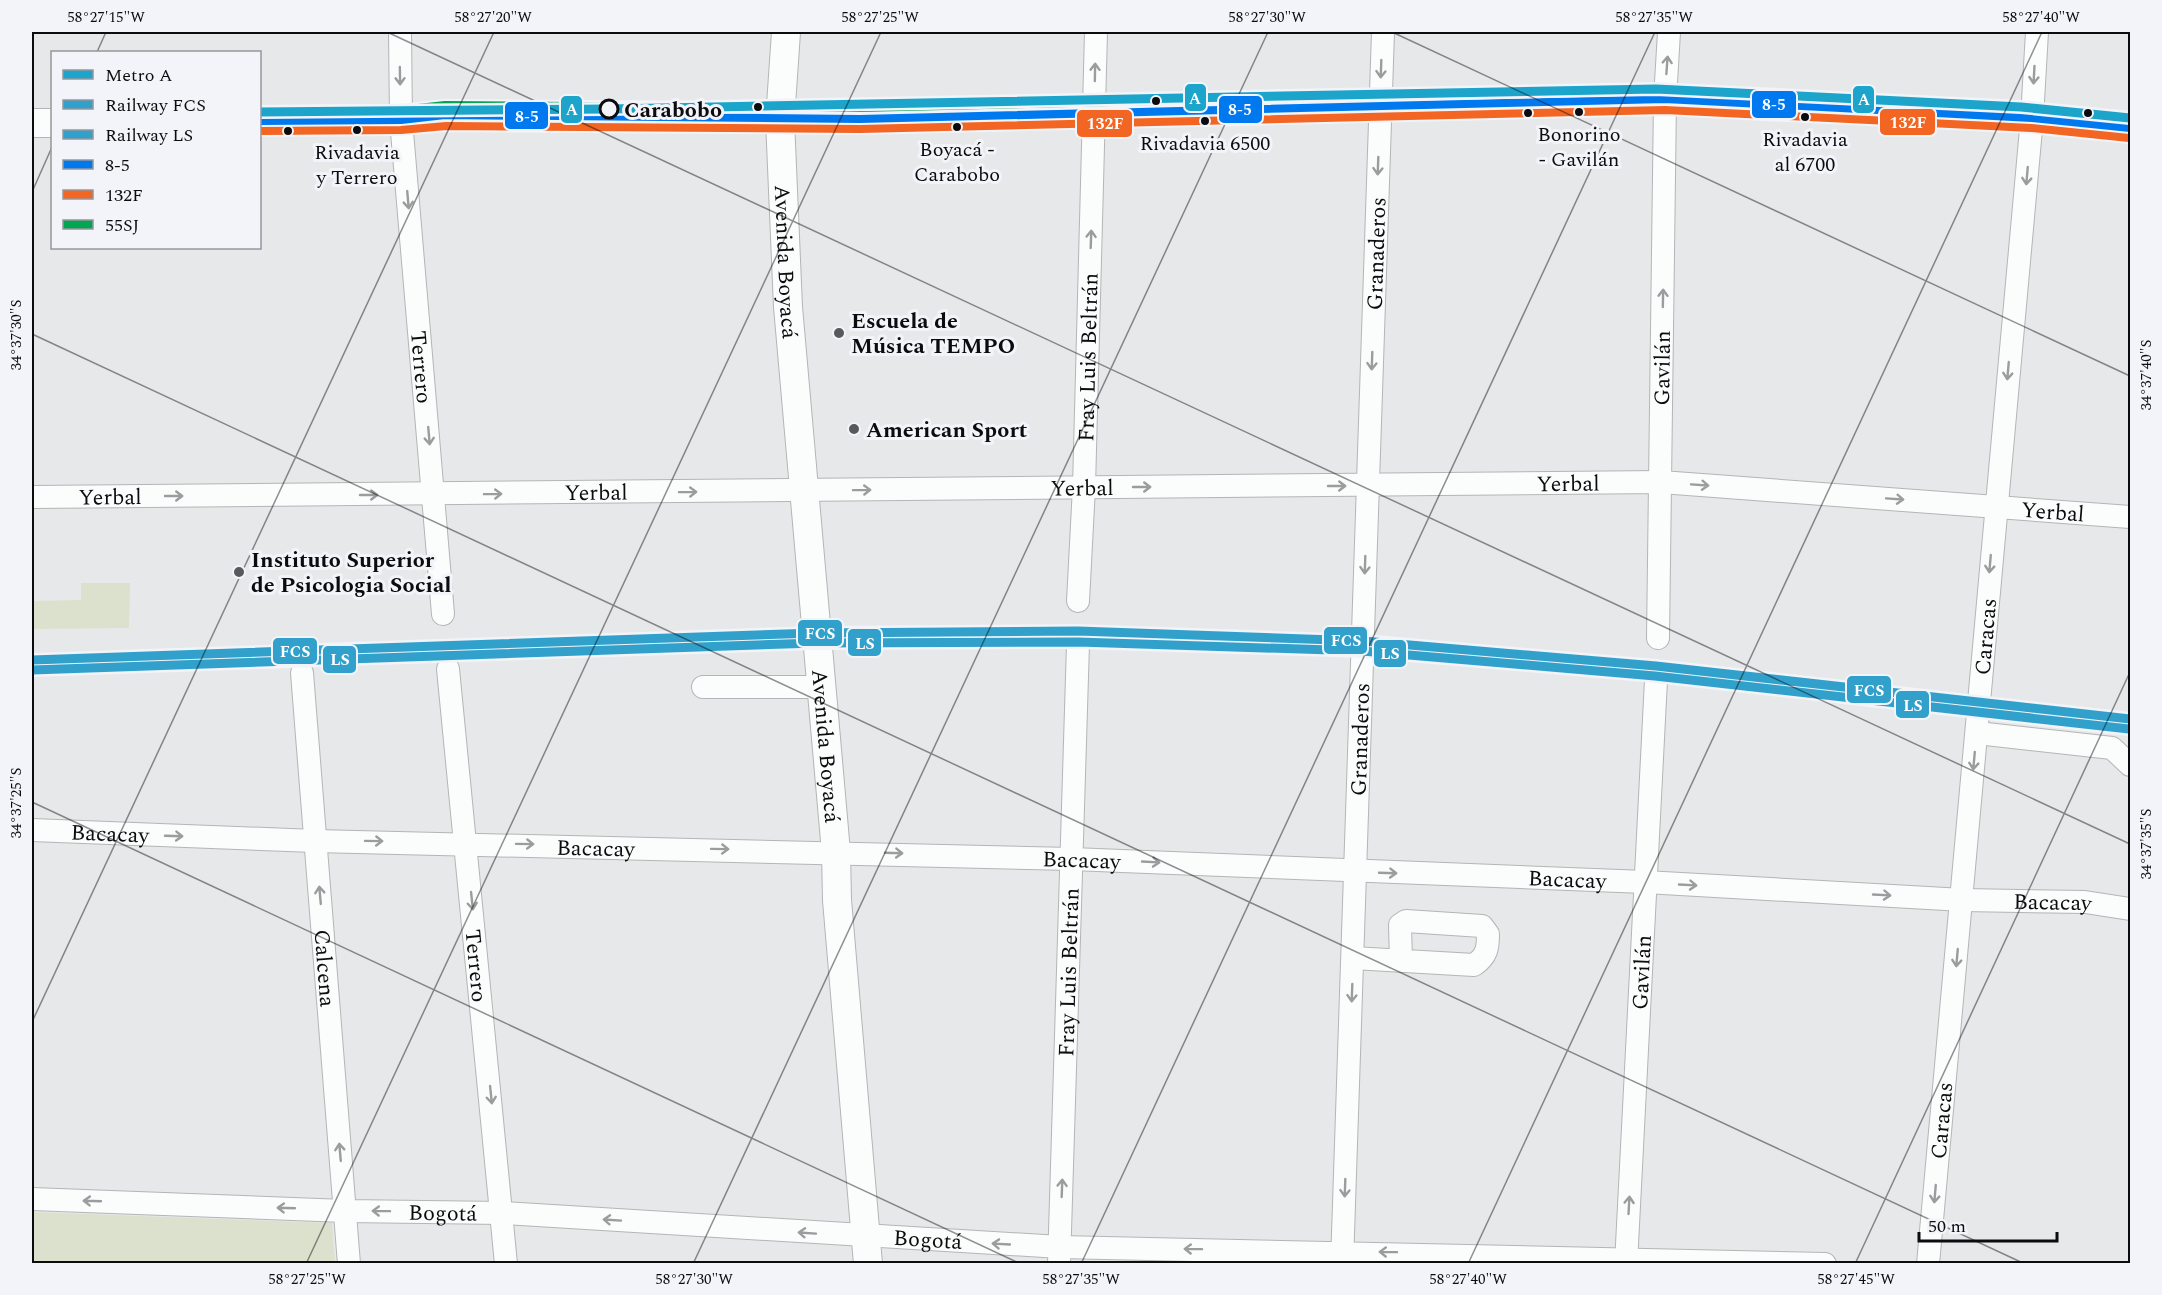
<svg xmlns="http://www.w3.org/2000/svg" width="2162" height="1295" font-family="Spectral,serif">
<style>
.green{fill:#dce1cd}
.lines{fill:none;stroke-linecap:round;stroke-linejoin:round}
.minor-casing{stroke:#b4b5b6;stroke-width:24}
.major-casing{stroke:#b4b5b6;stroke-width:30}
.minor{stroke:#fbfcfc;stroke-width:22}
.major{stroke:#fbfcfc;stroke-width:28}
.bus-1-casing{stroke:#f3f4f9;stroke-width:12}
.bus-2-casing{stroke:#f3f4f9;stroke-width:12}
.bus-3-casing{stroke:#f3f4f9;stroke-width:12}
.bus-1{stroke:#0079ef;stroke-width:8}
.bus-2{stroke:#f26522;stroke-width:8}
.bus-3{stroke:#00a651;stroke-width:8}
.rail-1-casing{stroke:#f3f4f9;stroke-width:14}
.rail-2-casing{stroke:#f3f4f9;stroke-width:14}
.rail-1{stroke:#31a1cc;stroke-width:9}
.rail-2{stroke:#31a1cc;stroke-width:9}
.metro-1-casing{stroke:#f3f4f9;stroke-width:14}
.metro-1{stroke:#1ca4cb;stroke-width:9}
.oneway{stroke:#9b9c9d}
.ticks{fill:none;stroke:#0c0c0e;stroke-width:1.5;stroke-opacity:0.45}
.bus-dot{fill:#0c0c0e;stroke:#f3f4f9;stroke-width:2}
.stop-dot{fill:#f3f4f9;stroke:#0c0c0e;stroke-width:3}
.poi-dot{fill:#59595b;stroke:#f3f4f9;stroke-width:2}
.labels{text-anchor:middle;stroke-width:6;stroke-linejoin:round;paint-order:stroke}
.bus-label{font-size:20px;fill:#0c0c0e;stroke:#f3f4f9}
.stop-label{font-size:22px;font-weight:bold;fill:#0c0c0e;stroke:#f3f4f9;text-anchor:start}
.street-label{font-size:22px;fill:#0c0c0e;stroke:#f3f4f9}
.poi-label{font-size:22px;font-weight:bold;fill:#0c0c0e;stroke:#f3f4f9;text-anchor:start}
.line-badge{stroke:#f3f4f9;stroke-width:2}
.badge-label{font-size:16px;text-anchor:middle;font-weight:bold;fill:#fff}
.neatline{fill:none;stroke:#0c0c0e;stroke-width:2}
.ticks-label{font-size:15px;text-anchor:middle;fill:#0c0c0e}
</style>
<rect width="100%" height="100%" fill="#e7e8ea"/>
<!-- green -->
<path class="green" d="M81,583H130L129,628L32,629V601L81,600Z
M32,1212L332,1223L335,1263H32Z"/>
<g class="lines">
<defs>
<g id="minor">
<path id="s1" d="M400,32L401,120L443,614"/>
<path id="s2" d="M32,497L1661,482L2130,517"/>
<path id="s3" d="M1078,601L1084,487L1096,32"/>
<path id="s4" d="M1658,638L1665,99L1669,32"/>
<path id="s5" d="M448,669L506,1264"/>
<path id="s6" d="M302,673L349,1264"/>
<path d="M703,687H821"/>
<path d="M1977,733L2112,748L2130,765"/>
<path id="s7" d="M32,830L315,841L1072,859L1645,882L1963,900L2085,902L2130,909"/>
<path d="M1353,958L1474,965C1487,956 1488,948 1488,934L1482,926L1406,921L1400,925L1401,961"/>
<path id="s8" d="M32,1199L345,1211L503,1213L1060,1247L1825,1264"/>
<path id="s9" d="M1059,1264L1078,644"/>
<path id="s10" d="M1342,1264L1383,32"/>
<path id="s11" d="M1626,1264L1656,680"/>
<path id="s12" d="M1928,1264L2032,118L2037,32"/>
</g>
<g id="major">
<path id="s13" d="M786,32L780,120L788,307L836,852L837,900L868,1264"/>
<path d="M260,121L401,120L445,115L860,119L1665,99L2032,118L2130,128"/>
<path d="M32,123H52"/>
</g>
</defs>
<!-- minor casing -->
<use href="#minor" class="minor-casing"/>
<!-- major casing -->
<use href="#major" class="major-casing"/>
<!-- minor -->
<use href="#minor" class="minor"/>
<!-- major -->
<use href="#major" class="major"/>
<defs>
<path id="bus-1" d="M260,121L401,120L445,115L860,119L1665,99L2032,118L2130,128"/>
<path id="bus-2" d="M260,131L401,130L446,126L860,129L1665,110L2031,128L2129,138"/>
<path id="bus-3" d="M260,111L400,110L445,105L860,108L1665,89L2033,108L2130,117"/>
</defs>
<!-- bus-1 casing -->
<use href="#bus-1" class="bus-1-casing"/>
<!-- bus-2 casing -->
<use href="#bus-2" class="bus-2-casing"/>
<!-- bus-3 casing -->
<use href="#bus-3" class="bus-3-casing"/>
<!-- bus-1 -->
<use href="#bus-1" class="bus-1"/>
<!-- bus-2 -->
<use href="#bus-2" class="bus-2"/>
<!-- bus-3 -->
<use href="#bus-3" class="bus-3"/>
<defs>
<path id="rail-1" d="M32,660L816,633L1078,631L1363,641L1656,666L2130,719"/>
<path id="rail-2" d="M32,670L816,643L1078,642L1362,651L1655,676L2129,729"/>
</defs>
<!-- rail-1 casing -->
<use href="#rail-1" class="rail-1-casing"/>
<!-- rail-2 casing -->
<use href="#rail-2" class="rail-2-casing"/>
<!-- rail-1 -->
<use href="#rail-1" class="rail-1"/>
<!-- rail-2 -->
<use href="#rail-2" class="rail-2"/>
<defs>
<path id="metro-1" d="M260,112L609,109L1656,89L2021,107L2130,118"/>
</defs>
<!-- metro-1 casing -->
<use href="#metro-1" class="metro-1-casing"/>
<!-- metro-1 -->
<use href="#metro-1" class="metro-1"/>
</g>
<!-- one-way arrows -->
<defs><path id="oneway-shaft" d="M-6 0H5M1.5-3L5.5 0L1.5 3" fill="none" stroke-width="1.6" stroke-linecap="round" stroke-linejoin="round" transform="scale(1.5)"/></defs>
<g class="oneway">
<use href="#oneway-shaft" transform="translate(1667 65) rotate(-86)"/>
<use href="#oneway-shaft" transform="translate(1381 69) rotate(92)"/>
<use href="#oneway-shaft" transform="translate(1095 72) rotate(-89)"/>
<use href="#oneway-shaft" transform="translate(2034 75) rotate(93)"/>
<use href="#oneway-shaft" transform="translate(400 76) rotate(89)"/>
<use href="#oneway-shaft" transform="translate(1378 166) rotate(92)"/>
<use href="#oneway-shaft" transform="translate(2027 176) rotate(95)"/>
<use href="#oneway-shaft" transform="translate(408 200) rotate(85)"/>
<use href="#oneway-shaft" transform="translate(1091 239) rotate(-88)"/>
<use href="#oneway-shaft" transform="translate(1663 298) rotate(-89)"/>
<use href="#oneway-shaft" transform="translate(1372 361) rotate(92)"/>
<use href="#oneway-shaft" transform="translate(2008 371) rotate(95)"/>
<use href="#oneway-shaft" transform="translate(429 436) rotate(85)"/>
<use href="#oneway-shaft" transform="translate(1700 485) rotate(4)"/>
<use href="#oneway-shaft" transform="translate(1337 486)"/>
<use href="#oneway-shaft" transform="translate(1142 487)"/>
<use href="#oneway-shaft" transform="translate(862 490) rotate(-1)"/>
<use href="#oneway-shaft" transform="translate(688 492) rotate(-1)"/>
<use href="#oneway-shaft" transform="translate(493 494) rotate(-1)"/>
<use href="#oneway-shaft" transform="translate(369 495)"/>
<use href="#oneway-shaft" transform="translate(174 496)"/>
<use href="#oneway-shaft" transform="translate(1895 499) rotate(4)"/>
<use href="#oneway-shaft" transform="translate(1990 564) rotate(95)"/>
<use href="#oneway-shaft" transform="translate(1365 565) rotate(92)"/>
<use href="#oneway-shaft" transform="translate(1974 761) rotate(95)"/>
<use href="#oneway-shaft" transform="translate(174 836) rotate(2)"/>
<use href="#oneway-shaft" transform="translate(374 841) rotate(1)"/>
<use href="#oneway-shaft" transform="translate(525 844) rotate(1)"/>
<use href="#oneway-shaft" transform="translate(720 849) rotate(1)"/>
<use href="#oneway-shaft" transform="translate(894 853) rotate(2)"/>
<use href="#oneway-shaft" transform="translate(1151 862) rotate(3)"/>
<use href="#oneway-shaft" transform="translate(1388 873) rotate(2)"/>
<use href="#oneway-shaft" transform="translate(1688 885) rotate(3)"/>
<use href="#oneway-shaft" transform="translate(320 895) rotate(-95)"/>
<use href="#oneway-shaft" transform="translate(1882 895) rotate(3)"/>
<use href="#oneway-shaft" transform="translate(472 901) rotate(84)"/>
<use href="#oneway-shaft" transform="translate(1957 958) rotate(95)"/>
<use href="#oneway-shaft" transform="translate(1352 993) rotate(92)"/>
<use href="#oneway-shaft" transform="translate(491 1095) rotate(84)"/>
<use href="#oneway-shaft" transform="translate(340 1152) rotate(-95)"/>
<use href="#oneway-shaft" transform="translate(1062 1188) rotate(-88)"/>
<use href="#oneway-shaft" transform="translate(1345 1188) rotate(92)"/>
<use href="#oneway-shaft" transform="translate(1935 1194) rotate(95)"/>
<use href="#oneway-shaft" transform="translate(92 1201) rotate(-178)"/>
<use href="#oneway-shaft" transform="translate(1629 1205) rotate(-87)"/>
<use href="#oneway-shaft" transform="translate(286 1208) rotate(-178)"/>
<use href="#oneway-shaft" transform="translate(381 1211) rotate(-179)"/>
<use href="#oneway-shaft" transform="translate(612 1220) rotate(-176)"/>
<use href="#oneway-shaft" transform="translate(807 1233) rotate(-176)"/>
<use href="#oneway-shaft" transform="translate(1001 1244) rotate(-177)"/>
<use href="#oneway-shaft" transform="translate(1193 1249) rotate(-179)"/>
<use href="#oneway-shaft" transform="translate(1388 1252) rotate(-179)"/>
</g>
<!-- ticks -->
<path class="ticks" d="M387,32L2130,844M1392,32L2130,376M97,52L106,32M32,192L52,147M32,334L2025,1264M32,802L1021,1264M32,1022L494,32M306,1264L881,32M693,1264L1268,32M1081,1264L1655,32M1468,1264L2042,32M1855,1264L2130,672"/>
<!-- markers -->
<g class="bus-dot">
<circle cx="1156" cy="101" r="5"/>
<circle cx="758" cy="107" r="5"/>
<circle cx="1579" cy="112" r="5"/>
<circle cx="1528" cy="113" r="5"/>
<circle cx="2088" cy="113" r="5"/>
<circle cx="1805" cy="117" r="5"/>
<circle cx="1205" cy="121" r="5"/>
<circle cx="957" cy="127" r="5"/>
<circle cx="357" cy="130" r="5"/>
<circle cx="288" cy="131" r="5"/>
</g>
<circle class="stop-dot" cx="609" cy="109" r="9"/>
<g class="poi-dot">
<circle cx="839" cy="333" r="6"/>
<circle cx="854" cy="429" r="6"/>
<circle cx="239" cy="572" r="6"/>
</g>
<g class="labels">
<!-- bus labels -->
<g class="bus-label">
<text x="1579" y="141">Bonorino<tspan x="1579" dy="25">- Gavilán</tspan></text>
<text x="1805" y="146">Rivadavia<tspan x="1805" dy="25">al 6700</tspan></text>
<text x="1205" y="150">Rivadavia 6500</text>
<text x="957" y="156">Boyacá -<tspan x="957" dy="25">Carabobo</tspan></text>
<text x="357" y="159">Rivadavia<tspan x="357" dy="25">y Terrero</tspan></text>
</g>
<!-- stop labels -->
<g class="stop-label">
<text x="624" y="117">Carabobo</text>
</g>
<!-- street labels -->
<g class="street-label">
<text dy="8" stroke="none"><textPath href="#s10" startOffset="1011">Granaderos</textPath></text>
<text dy="8" stroke="none"><textPath href="#s13" startOffset="230">Avenida Boyacá</textPath></text>
<text dy="8" stroke="none"><textPath href="#s3" startOffset="244">Fray Luis Beltrán</textPath></text>
<text dy="8" stroke="none"><textPath href="#s1" startOffset="336">Terrero</textPath></text>
<text dy="8" stroke="none"><textPath href="#s4" startOffset="270">Gavilán</textPath></text>
<text dy="8" stroke="none"><textPath href="#s2" startOffset="1536">Yerbal</textPath></text>
<text dy="8" stroke="none"><textPath href="#s2" startOffset="1050">Yerbal</textPath></text>
<text dy="8" stroke="none"><textPath href="#s2" startOffset="564">Yerbal</textPath></text>
<text dy="8" stroke="none"><textPath href="#s2" startOffset="78">Yerbal</textPath></text>
<text dy="8" stroke="none"><textPath href="#s2" startOffset="2022">Yerbal</textPath></text>
<text dy="8" stroke="none"><textPath href="#s12" startOffset="630">Caracas</textPath></text>
<text dy="8" stroke="none"><textPath href="#s10" startOffset="525">Granaderos</textPath></text>
<text dy="8" stroke="none"><textPath href="#s13" startOffset="716">Avenida Boyacá</textPath></text>
<text dy="8" stroke="none"><textPath href="#s7" startOffset="78">Bacacay</textPath></text>
<text dy="8" stroke="none"><textPath href="#s7" startOffset="564">Bacacay</textPath></text>
<text dy="8" stroke="none"><textPath href="#s7" startOffset="1050">Bacacay</textPath></text>
<text dy="8" stroke="none"><textPath href="#s7" startOffset="1536">Bacacay</textPath></text>
<text dy="8" stroke="none"><textPath href="#s7" startOffset="2022">Bacacay</textPath></text>
<text dy="8" stroke="none"><textPath href="#s5" startOffset="298">Terrero</textPath></text>
<text dy="8" stroke="none"><textPath href="#s6" startOffset="296">Calcena</textPath></text>
<text dy="8" stroke="none"><textPath href="#s9" startOffset="292">Fray Luis Beltrán</textPath></text>
<text dy="8" stroke="none"><textPath href="#s11" startOffset="292">Gavilán</textPath></text>
<text dy="8" stroke="none"><textPath href="#s12" startOffset="144">Caracas</textPath></text>
<text dy="8" stroke="none"><textPath href="#s8" startOffset="411">Bogotá</textPath></text>
<text dy="8" stroke="none"><textPath href="#s8" startOffset="897">Bogotá</textPath></text>
</g>
<!-- poi labels -->
<g class="poi-label">
<text x="851" y="328">Escuela de<tspan x="851" dy="25">Música TEMPO</tspan></text>
<text x="866" y="437">American Sport</text>
<text x="251" y="567">Instituto Superior<tspan x="251" dy="25">de Psicologia Social</tspan></text>
</g>
</g>
<g class="line-badge">
<rect x="1184" y="83" width="23" height="29" rx="6" fill="#1ca4cb"/>
<rect x="1852" y="85" width="23" height="29" rx="6" fill="#1ca4cb"/>
<rect x="1751" y="90" width="46" height="29" rx="6" fill="#0079ef"/>
<rect x="560" y="95" width="23" height="29" rx="6" fill="#1ca4cb"/>
<rect x="1218" y="95" width="45" height="29" rx="6" fill="#0079ef"/>
<rect x="504" y="101" width="45" height="29" rx="6" fill="#0079ef"/>
<rect x="1879" y="108" width="57" height="28" rx="6" fill="#f26522"/>
<rect x="1076" y="109" width="57" height="29" rx="6" fill="#f26522"/>
<rect x="797" y="619" width="46" height="28" rx="6" fill="#31a1cc"/>
<rect x="1323" y="626" width="45" height="29" rx="6" fill="#31a1cc"/>
<rect x="847" y="628" width="35" height="29" rx="6" fill="#31a1cc"/>
<rect x="272" y="637" width="46" height="28" rx="6" fill="#31a1cc"/>
<rect x="1373" y="639" width="34" height="29" rx="6" fill="#31a1cc"/>
<rect x="322" y="645" width="35" height="29" rx="6" fill="#31a1cc"/>
<rect x="1846" y="675" width="46" height="29" rx="6" fill="#31a1cc"/>
<rect x="1895" y="690" width="35" height="29" rx="6" fill="#31a1cc"/>
</g>
<g class="badge-label">
<text x="1195" y="104">A</text>
<text x="1864" y="105">A</text>
<text x="1774" y="110">8-5</text>
<text x="572" y="115">A</text>
<text x="1240" y="115">8-5</text>
<text x="527" y="122">8-5</text>
<text x="1908" y="128">132F</text>
<text x="1105" y="129">132F</text>
<text x="820" y="639">FCS</text>
<text x="1346" y="646">FCS</text>
<text x="865" y="649">LS</text>
<text x="295" y="657">FCS</text>
<text x="1390" y="659">LS</text>
<text x="340" y="665">LS</text>
<text x="1869" y="696">FCS</text>
<text x="1913" y="711">LS</text>
</g>
<!-- border -->
<rect width="2162" height="1295" fill="none" stroke="#f3f4f9" stroke-width="66"/>
<!-- legend -->
<rect x="51" y="51" width="210" height="198" fill="#f3f4f9" stroke="#97979b" stroke-width="1.5"/>
<rect x="63" y="70" width="30" height="9" fill="#1ca4cb" stroke="#97979b" stroke-width="1.5"/>
<text x="105" y="81" font-size="18" fill="#0c0c0e">Metro A</text>
<rect x="63" y="100" width="30" height="9" fill="#31a1cc" stroke="#97979b" stroke-width="1.5"/>
<text x="105" y="111" font-size="18" fill="#0c0c0e">Railway FCS</text>
<rect x="63" y="130" width="30" height="9" fill="#31a1cc" stroke="#97979b" stroke-width="1.5"/>
<text x="105" y="141" font-size="18" fill="#0c0c0e">Railway LS</text>
<rect x="63" y="160" width="30" height="9" fill="#0079ef" stroke="#97979b" stroke-width="1.5"/>
<text x="105" y="171" font-size="18" fill="#0c0c0e">8-5</text>
<rect x="63" y="190" width="30" height="9" fill="#f26522" stroke="#97979b" stroke-width="1.5"/>
<text x="105" y="201" font-size="18" fill="#0c0c0e">132F</text>
<rect x="63" y="220" width="30" height="9" fill="#00a651" stroke="#97979b" stroke-width="1.5"/>
<text x="105" y="231" font-size="18" fill="#0c0c0e">55SJ</text>
<!-- scale -->
<path d="M1919 1232v9h138v-9" fill="none" stroke="#0c0c0e" stroke-width="3"/>
<text x="1928" y="1232" font-size="18" fill="#0c0c0e" stroke="#f3f4f9" stroke-width="4.5" paint-order="stroke">50 m</text>
<rect x="33" y="33" width="2096" height="1229" class="neatline"/>
<g class="ticks-label">
<text x="106" y="22">58°27'15"W</text>
<text x="493" y="22">58°27'20"W</text>
<text x="880" y="22">58°27'25"W</text>
<text x="1267" y="22">58°27'30"W</text>
<text x="1654" y="22">58°27'35"W</text>
<text x="2041" y="22">58°27'40"W</text>
<text transform="translate(16 335) rotate(-90)" y="5">34°37'30"S</text>
<text transform="translate(2146 375) rotate(-90)" y="5">34°37'40"S</text>
<text transform="translate(16 803) rotate(-90)" y="5">34°37'25"S</text>
<text transform="translate(2146 844) rotate(-90)" y="5">34°37'35"S</text>
<text x="307" y="1284">58°27'25"W</text>
<text x="694" y="1284">58°27'30"W</text>
<text x="1081" y="1284">58°27'35"W</text>
<text x="1468" y="1284">58°27'40"W</text>
<text x="1856" y="1284">58°27'45"W</text>
</g>
</svg>
